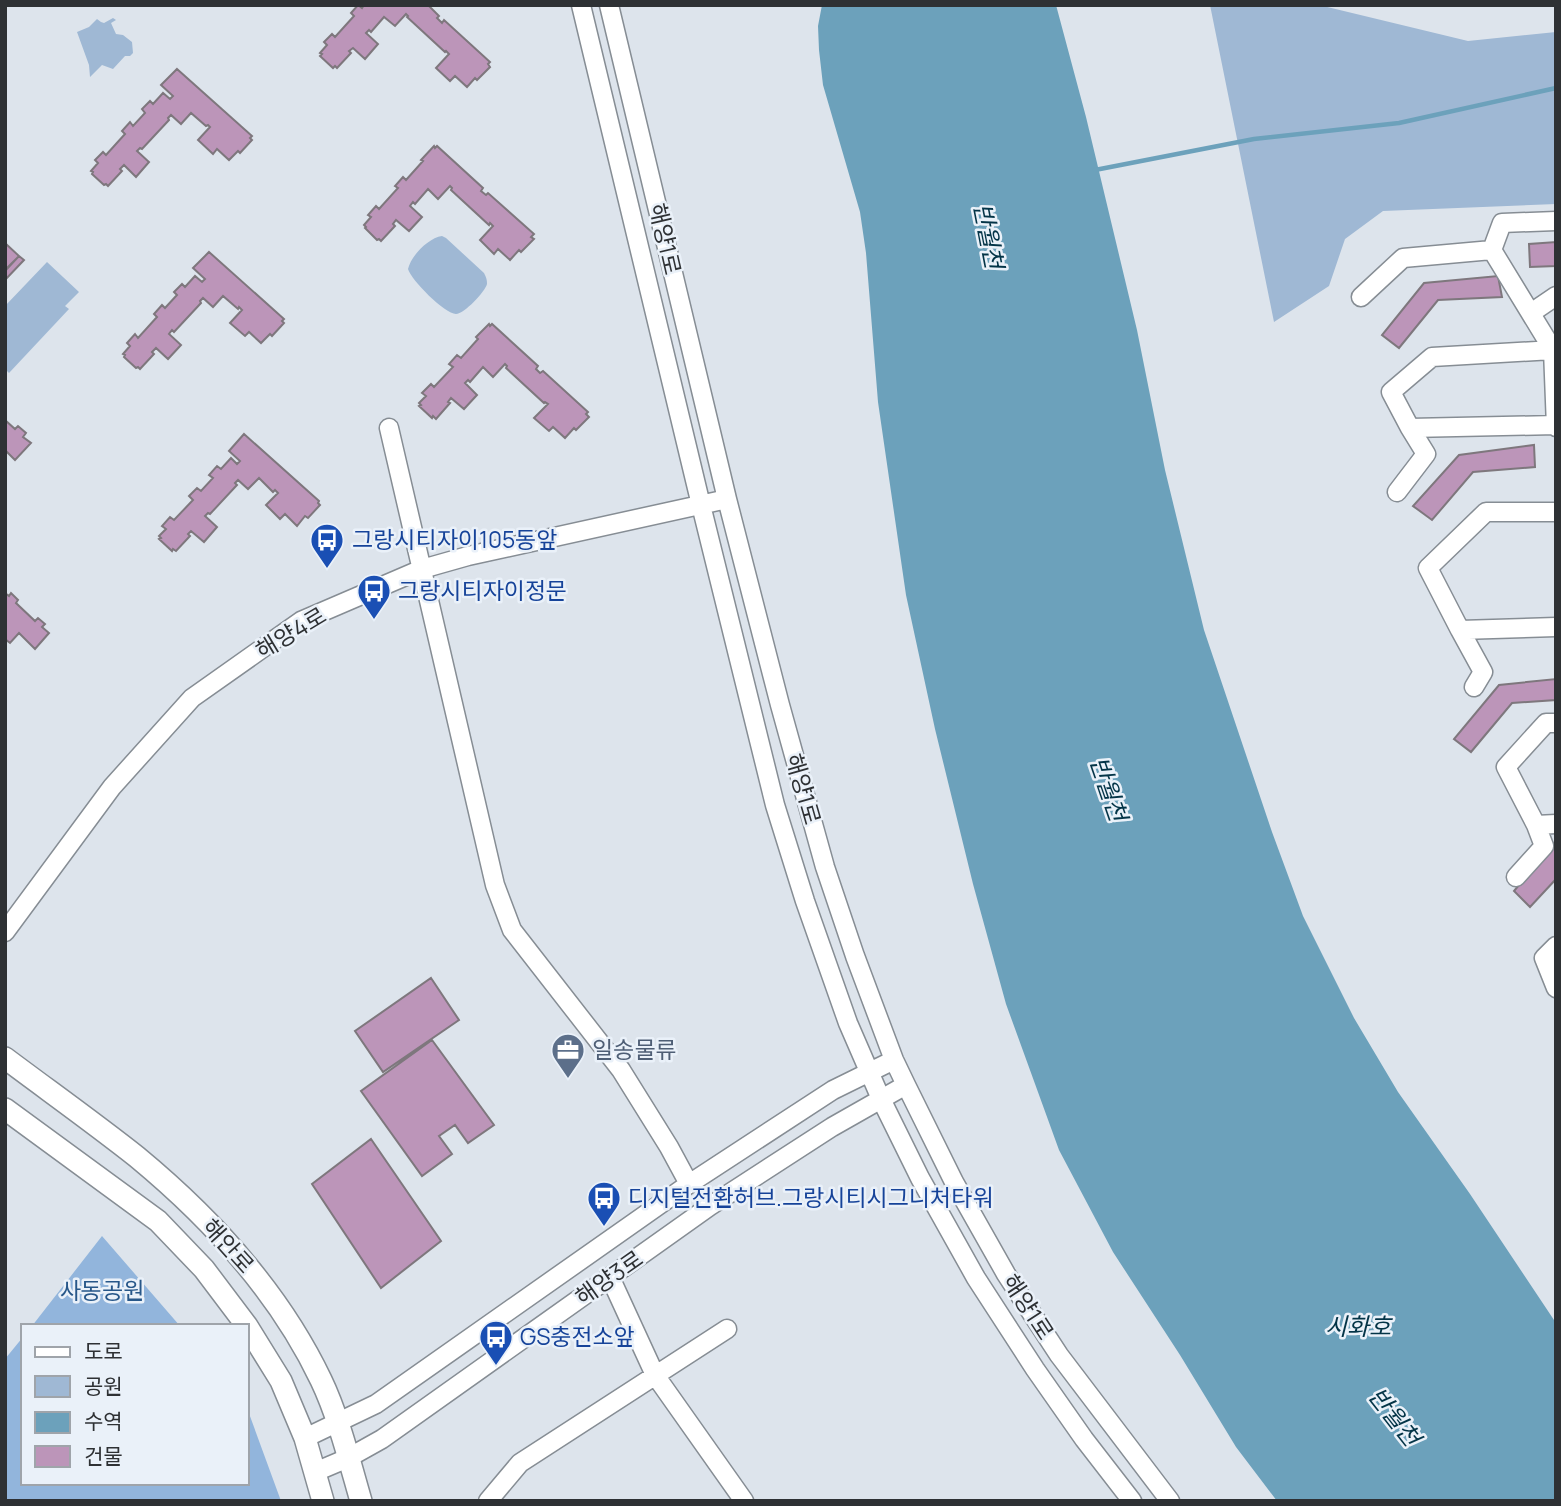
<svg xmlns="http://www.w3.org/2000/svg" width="1561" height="1506" font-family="Manrope,'Noto Sans KR',sans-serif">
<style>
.green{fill:#9fb8d4}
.forest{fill:#92b5dc}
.water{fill:#6ca1bb}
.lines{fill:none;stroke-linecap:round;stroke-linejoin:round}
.stream{stroke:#6ca1bb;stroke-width:4.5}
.building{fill:#bc95b9;stroke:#7e777d;stroke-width:2}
.minor-casing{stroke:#868d94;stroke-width:21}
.major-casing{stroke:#868d94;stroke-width:24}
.minor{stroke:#fff;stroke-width:18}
.major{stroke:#fff;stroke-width:21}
.labels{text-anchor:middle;stroke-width:5;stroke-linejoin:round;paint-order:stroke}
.street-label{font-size:23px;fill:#2e3134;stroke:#eaf1f9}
.transit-label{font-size:23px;fill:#164399;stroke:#eaf1f9;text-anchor:start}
.service-label{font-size:23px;fill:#4e5e75;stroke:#eaf1f9;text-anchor:start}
.park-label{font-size:23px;fill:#275789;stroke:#eaf1f9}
.water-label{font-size:24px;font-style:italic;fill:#033447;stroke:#eaf1f9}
</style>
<rect width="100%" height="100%" fill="#dde4ec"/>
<!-- green -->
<path class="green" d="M1210,5H1319L1468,41L1556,32V204L1383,211L1345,239L1329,286L1274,322Z
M113,18L116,20L111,23L116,34L123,35L132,42L133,53L130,56H125L113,69L102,65L90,77L89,65L77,32L89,27L97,19L101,22L104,23Z
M442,236L446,238L484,273C486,277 487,279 487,284C485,292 464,314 456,314C445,314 411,280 408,269C411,256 428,238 442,236Z
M47,262L79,292L65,306L69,309L9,373L5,369V306Z"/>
<!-- forest -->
<path class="forest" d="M102,1236L180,1326H32Z
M23,1337V1483H247V1408L281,1501H5V1359Z"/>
<!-- water -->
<path class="water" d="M822,5H1056L1086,117L1137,330L1165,470L1204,630L1272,832L1303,916L1354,1018L1398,1092L1470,1194L1556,1323V1501H1277L1236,1447L1180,1355L1113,1252L1059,1150L1006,1004L973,884L935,729L906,595L878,402L866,253L860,212L823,85L819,50L818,26Z"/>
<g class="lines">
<!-- stream -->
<path class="stream" d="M1095,170L1254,139L1399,123L1556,88"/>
</g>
<!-- building -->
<path class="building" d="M358,5L362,8L364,5H428L439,16L437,18L442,23L444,20L490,62L488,64L490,67L477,80L475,78L467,87L455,76L450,81L436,68L449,54L446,51L445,52L407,17L408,16L406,14L395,26L384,17L371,32L369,30L366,33L378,44L365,59L353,48L349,51L351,53L337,68L335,66L333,68L320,56L322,54L320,53L327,45L324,42L332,34L335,37L354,16L351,13Z
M177,69L252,136L250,138L252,140L240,153L238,151L229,160L217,149L213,154L198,140L210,127L208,125L206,126L191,113L181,124L171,115L168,118L169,120L142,149L140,148L137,151L149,162L136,177L124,165L120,169L122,171L108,186L106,184L104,185L92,174L93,172L91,171L98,163L95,160L103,152L106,155L125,134L122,131L130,122L133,126L145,113L142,109L150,101L153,104L163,93L170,99L173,96L161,85Z
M434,146L435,148L437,146L483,188L481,191L486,195L488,193L534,234L531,237L534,239L521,252L519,250L510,260L498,249L494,254L480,240L493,226L490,223L489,225L451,190L452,188L450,186L438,199L428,189L415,204L413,202L410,206L422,217L409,231L396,220L393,224L395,226L381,241L379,239L377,240L365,228L366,227L364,225L371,217L368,215L376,206L379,209L398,188L395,186L403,177L406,180L423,161L421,160Z
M1556,242V266L1530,267L1529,244Z
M5,243L19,256L6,270H5Z
M209,252L284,319L282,321L284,323L272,336L270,334L261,343L249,332L245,336L230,323L242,310L239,307L238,309L223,296L213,307L203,298L200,301L201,303L174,332L172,330L169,334L181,345L168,359L156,348L152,352L154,354L140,369L138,367L136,368L124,357L125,355L123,354L130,346L127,343L135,334L138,338L157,317L154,314L162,305L165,308L177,295L174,292L182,284L185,287L195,276L202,282L205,279L193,268Z
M19,256L24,260L5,280V270Z
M1498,276L1502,297L1438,300L1399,348L1382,335L1424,283Z
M489,324L490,326L492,324L538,366L536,369L540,373L543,371L588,412L586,414L589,417L576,430L574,428L565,438L553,427L549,431L534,418L548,404L545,402L544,403L506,368L507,366L505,364L493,377L483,367L470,382L468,380L465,383L477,395L464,409L451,398L448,402L450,403L436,419L433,416L432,418L419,406L421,405L419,403L426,396L422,393L431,384L434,387L453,367L449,364L457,355L461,358L478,339L476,337Z
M5,420L15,429L18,426L26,433L23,437L31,443L15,460L5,450Z
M244,434L319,501L318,503L320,505L308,518L305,516L297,526L285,514L280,519L266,505L278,493L275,490L273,492L259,478L248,489L238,480L235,483L237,485L210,514L208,513L205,516L217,527L204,542L191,531L188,534L190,536L176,551L173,549L172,551L159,539L161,538L159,536L166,529L162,526L170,517L174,520L193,500L189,496L197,488L201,491L213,478L209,475L217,466L221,469L231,458L237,464L240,461L229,451Z
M1534,445L1535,467L1473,472L1432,520L1413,506L1459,455Z
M5,593L9,596L11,593L18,600L16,603L35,621L38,618L45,624L42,627L49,633L35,649L19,633L10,643L5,639Z
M1556,679V700L1512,703L1471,752L1454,739L1499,685Z
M1555,842L1556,879L1530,907L1514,891Z
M431,978L459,1020L383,1072L355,1031Z
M432,1040L494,1125L468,1143L455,1125L439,1136L452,1154L422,1176L361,1091Z
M371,1139L441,1241L381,1288L312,1184Z"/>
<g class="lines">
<defs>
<path id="minor" d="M581,5L701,505L775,805L805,901L848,1023L881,1099L920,1178L976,1278L1035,1369L1084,1439L1132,1501
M609,5L727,499L780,705L825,867L855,956L894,1060L906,1085L954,1182L1006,1274L1059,1355L1170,1501
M1492,250L1553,350L1556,427
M1492,250L1502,223L1556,221
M1361,297L1403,258L1492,250
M1531,313L1556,296
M389,428L495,885L512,930L621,1070L669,1147L689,1184
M1410,428L1556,425
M1397,492L1426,454L1410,428L1391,392L1432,357L1553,350
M1460,630L1556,627
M1474,687L1483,672L1460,630L1428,568L1486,512H1556
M1536,825L1556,824
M1516,877L1544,846L1536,825L1506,767L1546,723H1556
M5,932L112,787L192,698L301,621L422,569L468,556L727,499
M1556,946L1544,958L1556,988
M610,1277L655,1375L744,1501
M305,1438L376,1404L689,1184L833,1090L894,1060
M315,1472L348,1458L382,1439L710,1206L832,1127L906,1085
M488,1501L520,1463L727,1329"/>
<path id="major" d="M5,1058C49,1091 94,1123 137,1157C212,1219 279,1292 321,1380C338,1415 350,1463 361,1501
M5,1109L158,1221L204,1269L247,1326
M247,1326L281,1381L305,1438L323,1501"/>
</defs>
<!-- minor casing -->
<use href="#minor" class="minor-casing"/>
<!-- major casing -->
<use href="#major" class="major-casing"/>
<!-- minor -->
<use href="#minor" class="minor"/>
<!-- major -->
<use href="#major" class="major"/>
</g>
<!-- icons -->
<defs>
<symbol id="bus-pin" viewBox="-11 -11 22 30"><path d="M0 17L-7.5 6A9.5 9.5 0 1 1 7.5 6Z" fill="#1a4fb4" stroke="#eaf1f9"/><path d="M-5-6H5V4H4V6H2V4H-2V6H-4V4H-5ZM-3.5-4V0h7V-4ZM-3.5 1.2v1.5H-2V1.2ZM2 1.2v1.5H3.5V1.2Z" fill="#fff"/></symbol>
<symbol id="office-pin" viewBox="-11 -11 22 30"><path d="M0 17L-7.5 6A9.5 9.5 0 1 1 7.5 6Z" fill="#5c6f8a" stroke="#eaf1f9"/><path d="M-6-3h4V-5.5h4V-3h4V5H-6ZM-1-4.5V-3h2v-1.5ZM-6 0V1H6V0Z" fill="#fff"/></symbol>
</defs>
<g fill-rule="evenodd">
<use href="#bus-pin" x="308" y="521" width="38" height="52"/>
<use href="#bus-pin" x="355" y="572" width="38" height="52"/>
<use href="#office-pin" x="549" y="1031" width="38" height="52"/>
<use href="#bus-pin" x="585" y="1179" width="38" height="52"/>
<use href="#bus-pin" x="477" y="1318" width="38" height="52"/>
</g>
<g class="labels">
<!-- street labels -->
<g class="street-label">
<text transform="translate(665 239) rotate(77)" y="8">해양1로</text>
<text transform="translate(291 633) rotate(-31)" y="8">해양4로</text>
<text transform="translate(803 789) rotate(74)" y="8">해양1로</text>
<text transform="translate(228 1246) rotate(48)" y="8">해안로</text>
<text transform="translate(609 1278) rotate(-35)" y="8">해양3로</text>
<text transform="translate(1028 1307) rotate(57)" y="8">해양1로</text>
</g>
<!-- transit labels -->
<g class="transit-label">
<text x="352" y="548">그랑시티자이105동앞</text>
<text x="398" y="599">그랑시티자이정문</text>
<text x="628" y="1206">디지털전환허브.그랑시티시그니처타워</text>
<text x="520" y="1345">GS충전소앞</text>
</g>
<!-- service labels -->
<g class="service-label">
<text x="592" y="1058">일송물류</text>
</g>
<!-- park labels -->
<g class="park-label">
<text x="102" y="1299">사동공원</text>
</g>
<!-- water labels -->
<g class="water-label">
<text transform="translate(988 236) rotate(79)" y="8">반월천</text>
<text transform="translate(1108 789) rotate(71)" y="8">반월천</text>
<text x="1358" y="1335">시화호</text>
<text transform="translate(1394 1417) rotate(52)" y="8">반월천</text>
</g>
</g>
<!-- border -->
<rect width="1561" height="1506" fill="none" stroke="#2e3134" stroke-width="14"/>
<!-- legend -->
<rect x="21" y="1324" width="228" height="161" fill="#eaf1f9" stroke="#9fa4aa" stroke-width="2"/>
<rect x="35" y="1347" width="35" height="10" fill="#ffffff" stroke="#9fa4aa" stroke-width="2"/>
<text x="84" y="1359" font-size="21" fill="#2e3134">도로</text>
<rect x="35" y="1376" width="35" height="21" fill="#9fb8d4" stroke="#9fa4aa" stroke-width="2"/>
<text x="84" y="1394" font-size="21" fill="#2e3134">공원</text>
<rect x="35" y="1412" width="35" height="21" fill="#6ca1bb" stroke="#9fa4aa" stroke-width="2"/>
<text x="84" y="1429" font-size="21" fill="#2e3134">수역</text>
<rect x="35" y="1446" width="35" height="21" fill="#bc95b9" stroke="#9fa4aa" stroke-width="2"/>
<text x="84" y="1464" font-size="21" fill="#2e3134">건물</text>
</svg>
